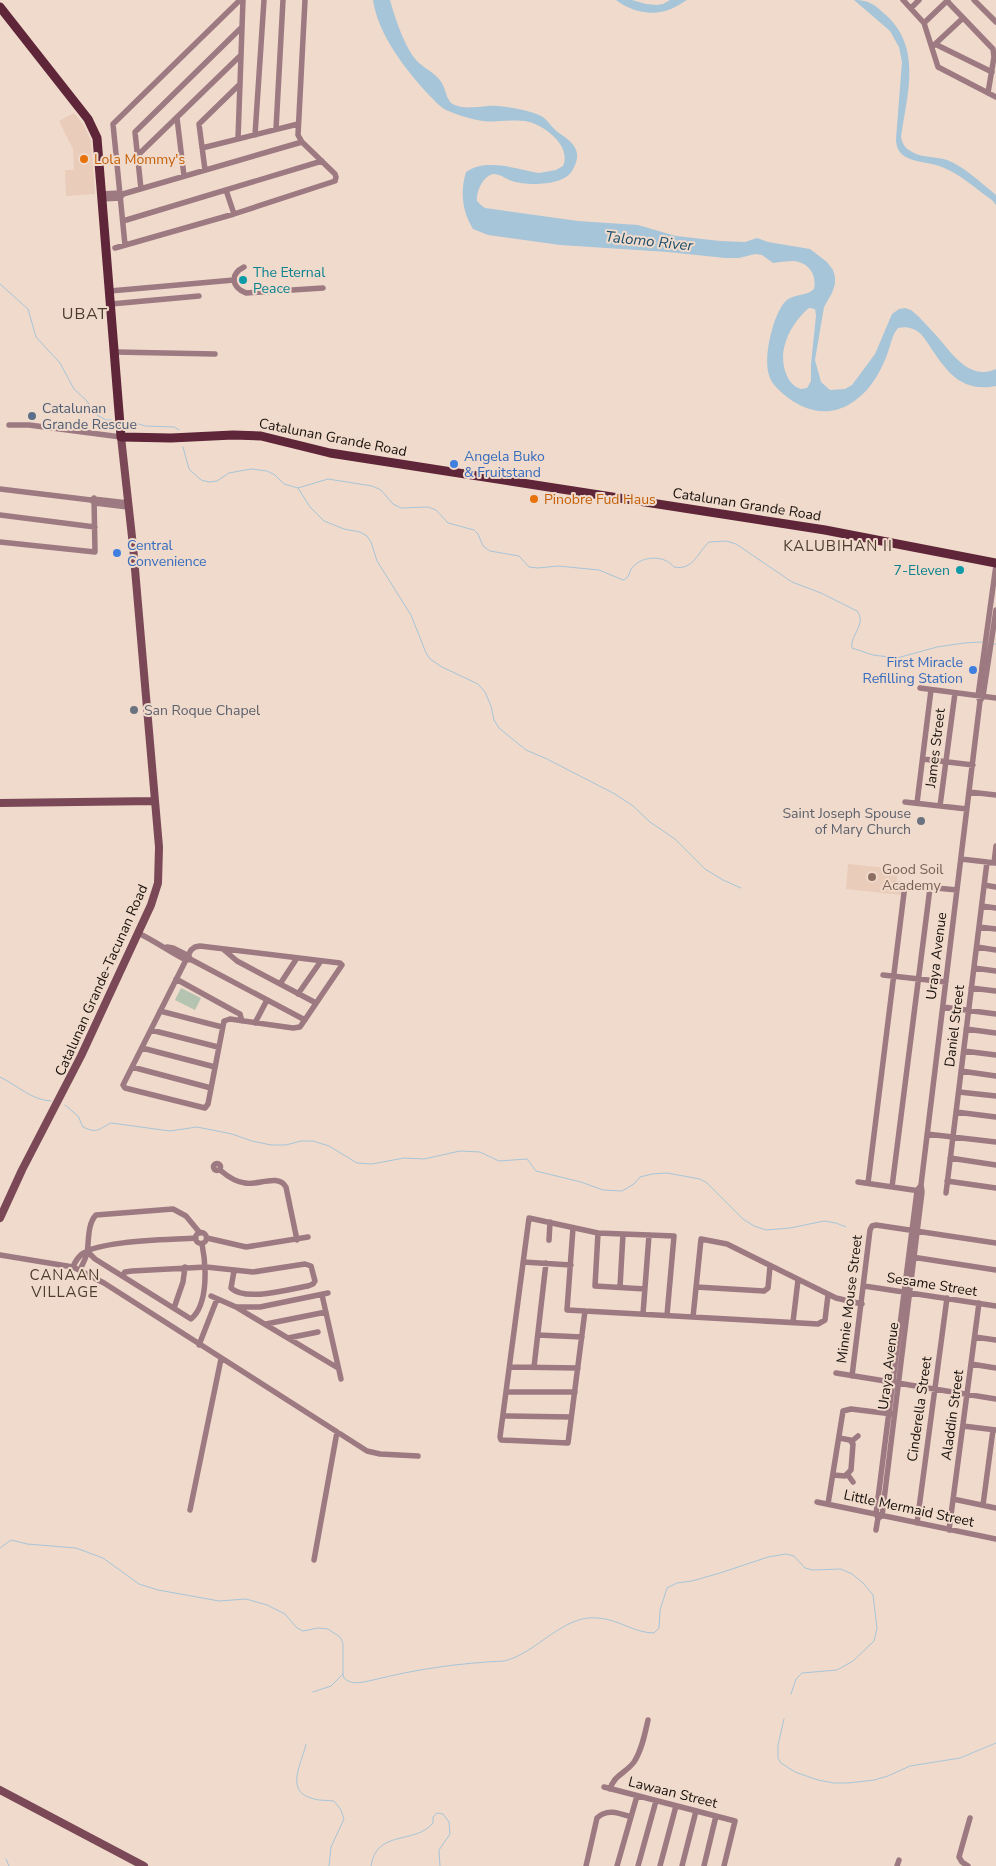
<svg xmlns="http://www.w3.org/2000/svg" width="996" height="1866" font-family="'Nunito Sans',sans-serif">
<style>
.built{fill:#e9ccb9}
.green{fill:#b5c4b1}
.water{fill:#a6c5d9;fill-rule:evenodd}
.lines{fill:none;stroke-linecap:round;stroke-linejoin:round}
.stream{stroke:#a6c5d9;stroke-width:1}
.street{stroke:#9d7982;stroke-width:5.5}
.secondary{stroke:#7a4856;stroke-width:8}
.primary{stroke:#5f2538;stroke-width:9}
.food-dot{fill:#e8710a;stroke:#f0dacb;stroke-width:2}
.culture-dot{fill:#0f9aa8;stroke:#f0dacb;stroke-width:2}
.service-dot{fill:#5c6f8a;stroke:#f0dacb;stroke-width:2}
.shop-dot{fill:#3f7fe0;stroke:#f0dacb;stroke-width:2}
.worship-dot{fill:#6b7280;stroke:#f0dacb;stroke-width:2}
.education-dot{fill:#8d6e63;stroke:#f0dacb;stroke-width:2}
.labels{text-anchor:middle;stroke-width:4;stroke-linejoin:round;paint-order:stroke}
.food-label{font-size:14px;fill:#c56008;stroke:#f0dacb;text-anchor:start}
.culture-label{font-size:14px;fill:#0d838f;stroke:#f0dacb;text-anchor:start}
.service-label{font-size:14px;fill:#4e5e75;stroke:#f0dacb;text-anchor:start}
.street-label{font-size:14px;fill:#17100b;stroke:#f0dacb}
.shop-label{font-size:14px;fill:#366cbe;stroke:#f0dacb;text-anchor:start}
.worship-label{font-size:14px;fill:#5b616d;stroke:#f0dacb;text-anchor:start}
.education-label{font-size:14px;fill:#785e54;stroke:#f0dacb;text-anchor:start}
.water-label{font-size:15px;font-style:italic;fill:#1a4e6c;stroke:#f0dacb}
.neighbourhood-label{font-size:15px;letter-spacing:1px;fill:#4d3b2f;stroke:#f0dacb}
.quarter-label{font-size:16px;letter-spacing:1px;fill:#4d3b2f;stroke:#f0dacb}
</style>
<rect width="100%" height="100%" fill="#f0dacb"/>
<!-- built -->
<path class="built" d="M74,113L83,124L91,141L95,194L66,196L65,170H74L73,149L59,121Z
M848,864L898,869L896,886L902,887V895L846,889Z"/>
<!-- green -->
<path class="green" d="M181,988L201,998L195,1010L175,1000Z"/>
<!-- water -->
<path class="water" d="M373,0H390C395,18 405,48 417,61C424,68 433,72 439,79C446,87 445,96 451,103C462,110 475,107 488,106C501,105 532,110 543,117C549,122 553,129 559,133C567,138 575,144 577,153C578,159 575,166 572,171C563,186 527,186 512,181C506,179 500,174 494,174C483,175 476,192 477,201L481,205L485,208L578,221L638,225L676,236L720,241L745,242L757,238L768,242L810,249L827,262L833,270L835,277V284L832,293L824,307L815,360L821,382L830,390L845,389L852,385L875,354L892,314L899,309L905,308L911,310L918,316C926,324 934,333 942,342C955,358 972,380 996,369V386C961,393 946,371 929,345C925,339 921,332 913,329C908,327 903,327 898,328C892,335 891,344 888,352C882,369 872,388 857,399C832,419 805,413 782,393C777,388 771,383 769,375C763,358 773,316 784,303C792,293 806,297 814,289C817,275 809,262 793,261C787,261 780,262 773,263L762,255L755,254L739,258H725L668,252L560,245L488,235L473,229C462,211 460,192 466,172C486,158 517,169 539,173L556,170L563,166C572,145 543,124 525,121C511,119 497,123 483,121C471,119 457,115 446,110C440,107 434,100 429,95C406,70 378,35 373,0ZM809,308L815,309L816,316L811,364V381L807,388L801,389C794,387 790,382 787,376C776,352 790,324 809,308Z
M616,0H632L646,4L657,5L663,4L670,0H687C680,4 673,9 665,11C648,16 629,10 616,0Z
M854,0C870,0 875,5 887,16C922,49 907,94 901,137C902,142 904,147 909,150C919,158 935,156 947,160C965,167 981,183 996,195V205L992,200C976,189 960,174 942,167C931,162 915,163 904,156C898,152 896,145 896,139L902,62L899,47L890,31Z"/>
<g class="lines">
<!-- stream -->
<path class="stream" d="M0,284L28,309L36,337L60,363L74,389L86,400L97,415L106,420H111
M130,421L145,426L174,427L179,430
M183,447L189,469L201,480L209,482L217,481L229,473L251,469L267,471L275,475L284,484L298,488L328,479L372,486L381,490L393,504L401,508L428,507L436,510L448,523L474,530L478,534L483,546L490,551L519,556L529,567L538,568L558,566L599,570L623,580C630,578 628,573 632,568C642,555 665,555 674,567C693,571 698,552 709,542L726,541L736,544L792,582L821,593L857,611C867,624 850,635 852,648L873,655L897,658L937,647L964,643L982,642
M298,488L310,507L324,521L344,529L360,532L367,536L371,542L377,561L411,615L426,653L430,659L442,667L478,684L485,692L491,706L494,720L499,728L526,750L547,759L615,794L633,806L650,822L675,839L705,869L723,880L741,888
M994,644H996
M0,1077C17,1085 31,1100 51,1101
M65,1105L78,1116L83,1127C98,1134 98,1129 111,1123L170,1131L197,1127L232,1134L252,1141L271,1145H286L301,1141H313L329,1146L357,1163L372,1164L404,1158L424,1159L460,1151L480,1152L499,1161L527,1159L536,1171L581,1182L603,1190L622,1191L634,1184L640,1177L652,1174L667,1173L700,1179L707,1183L743,1219L754,1226L766,1230L790,1228L824,1221L836,1223L846,1227
M0,1548L11,1540L27,1544L76,1548L103,1558L139,1584L158,1590L219,1601L246,1599L267,1605L285,1614L297,1628L303,1631L318,1628L328,1629L340,1637L343,1643V1674L331,1686L313,1692
M343,1674L344,1678C352,1686 363,1682 373,1680C417,1669 460,1663 504,1661C536,1654 563,1614 598,1618C618,1619 634,1633 654,1633L659,1628L660,1610L667,1588L677,1583L692,1581L720,1573L768,1557L786,1554L794,1556L805,1568L813,1570L841,1569L852,1574L863,1583L873,1595L877,1628L874,1641L853,1661L837,1670L802,1673L796,1679L791,1694
M784,1719L778,1745V1758L781,1763L795,1772L818,1780L834,1783H848L874,1780L888,1776L910,1766L960,1758L996,1743
M306,1744C303,1761 284,1790 311,1798C318,1801 327,1800 334,1801L341,1810L344,1819L331,1847L329,1866
M6,1859L9,1866
M371,1866C376,1829 415,1845 433,1823V1817L437,1813L443,1814L449,1822L450,1834L439,1850L440,1866"/>
<!-- street -->
<path class="street" d="M903,0L924,23L938,67L996,97
M974,0L996,22
M947,1L993,49L994,57L988,93
M911,8L919,0
M924,23L948,0
M935,44L992,72
M933,46L963,18
M177,118L184,176
M276,129L283,0
M255,135L264,0
M238,139L243,0
M202,148L298,124
M137,156L241,55
M205,170L199,124L240,84
M141,189L135,132L242,27
M226,190L234,214
M102,194L120,193L123,194
M102,199L120,198L123,194L302,142
M123,221L322,161
M125,245L113,124L240,0
M115,248L234,214L335,181L336,177L335,174L302,142L298,135L305,0
M244,267C230,274 231,287 246,293L323,288
M110,291L234,280
M111,304L199,296
M115,352L215,354
M9,425H29L121,437
M0,489L91,500L95,503L128,507
M93,499L128,503
M0,515L95,527
M0,542L95,552L94,498
M920,688L996,698
M980,701L978,696L996,565
M923,759L973,765
M969,792L996,795
M905,802L967,809
M917,803L931,690
M940,806L955,693
M961,859L996,863
M994,863L996,846
M895,884L957,890
M984,885L996,887
M982,906L996,908
M979,927L996,929
M138,933C155,941 170,952 186,960L190,959
M200,946L340,963L342,965L300,1027L293,1028L230,1019L224,1021L208,1104L205,1108L125,1088L123,1085L191,950L195,947Z
M167,947L173,948L189,956L190,959L305,1020
M977,947L996,950
M223,949L237,961L316,1003
M974,968L996,971
M883,975L946,982
M176,979L236,1012L240,1014L242,1021
M280,984L297,958
M971,988L996,991
M298,994L321,961
M943,1007L996,1014
M160,1011L222,1027
M255,1023L267,1000
M966,1029L996,1033
M151,1030L218,1047
M142,1048L215,1067
M964,1051L996,1055
M132,1067L211,1088
M961,1071L996,1076
M959,1092L996,1096
M956,1112L996,1117
M927,1134L996,1142
M950,1158L996,1165
M213.5 1167a3.5 3.5 0 1 1 7 0a3.5 3.5 0 1 1-7 0Z
M220,1170C227,1176 235,1182 245,1183C257,1186 278,1173 286,1187L297,1240
M947,1181L996,1188
M858,1182L920,1191
M868,1183L905,885
M892,1187L930,888
M946,1193L987,862
M573,1228L567,1310L818,1324L825,1320L828,1295
M195.5 1238a5.5 5.5 0 1 1 11 0a5.5 5.5 0 1 1-11 0Z
M598,1233L595,1286L645,1289
M207,1238L246,1247L308,1237
M549,1240L550,1222
M87,1251L95,1259L191,1319C209,1304 206,1264 202,1244
M0,1255L73,1267L104,1283L367,1451L380,1454L418,1456
M912,1257L996,1270
M523,1262L571,1265
M73,1267C75,1262 77,1258 82,1254C101,1240 170,1240 196,1238
M80,1270C82,1265 85,1260 87,1254C89,1243 87,1224 96,1215L173,1209L186,1216L200,1233
M122,1276L125,1272L132,1271L206,1267L253,1272L305,1264L311,1266L315,1281L313,1284L308,1286C290,1289 245,1302 231,1288L234,1271
M864,1286L996,1306
M620,1287L623,1234
M696,1287L764,1291L768,1288L770,1266
M322,1295L341,1379
M211,1296L236,1307L338,1368
M237,1307H260L328,1293
M174,1308L183,1282L185,1267
M585,1311L568,1443L501,1440L500,1437L529,1218L598,1233L674,1236L667,1315
M643,1314L649,1235
M693,1317L701,1239L727,1244L836,1298L862,1304
M793,1322L798,1280
M266,1324L326,1312
M538,1335L582,1337
M975,1337L996,1340
M288,1338L318,1332
M199,1345L217,1299
M971,1364L996,1368
M511,1367L578,1368
M534,1367L546,1263
M836,1373L996,1399
M852,1376L870,1230L872,1226L876,1225L996,1243
M507,1392H575
M503,1416L571,1417
M963,1426L996,1430
M852,1441L858,1436
M833,1475L845,1476L851,1470L853,1444L850,1440L839,1438
M848,1475L853,1482
M953,1499L996,1508
M817,1502L996,1539
M828,1504L843,1411L851,1409L892,1414
M983,1505L993,1430
M190,1510L221,1359
M878,1518L882,1516L922,1192L921,1185L980,701L983,696L996,610
M917,1523L947,1298
M876,1530L878,1518L876,1514L917,1191L921,1185
M949,1530L979,1303
M314,1560L337,1432
M604,1787L735,1821L724,1866
M610,1789C614,1775 626,1773 634,1762C642,1750 645,1733 648,1720
M586,1866L597,1818C607,1808 619,1813 631,1817
M617,1866L637,1796
M638,1866L656,1801
M660,1866L676,1806
M682,1866L696,1811
M704,1866L716,1816
M897,1866L899,1860
M968,1866L962,1862L959,1857L970,1818"/>
<!-- secondary -->
<path class="secondary" d="M0,803L155,801
M0,1218L22,1170L81,1056L151,905L158,883L159,847L133,546L121,437
M0,1790L144,1866"/>
<!-- primary -->
<path class="primary" d="M0,7L88,119L97,138L121,437L171,438L233,435L261,436L330,453L825,530L996,563"/>
</g>
<!-- markers -->
<g class="food-dot">
<circle cx="84" cy="159" r="5"/>
<circle cx="534" cy="499" r="5"/>
</g>
<g class="culture-dot">
<circle cx="243" cy="280" r="5"/>
<circle cx="960" cy="570" r="5"/>
</g>
<circle class="service-dot" cx="32" cy="416" r="5"/>
<g class="shop-dot">
<circle cx="454" cy="464" r="5"/>
<circle cx="117" cy="553" r="5"/>
<circle cx="973" cy="670" r="5"/>
</g>
<g class="worship-dot">
<circle cx="134" cy="710" r="5"/>
<circle cx="921" cy="821" r="5"/>
</g>
<circle class="education-dot" cx="872" cy="877" r="5"/>
<g class="labels">
<!-- food labels -->
<g class="food-label">
<text x="94" y="164">Lola Mommy's</text>
<text x="544" y="504">Pinobre Fud Haus</text>
</g>
<!-- culture labels -->
<g class="culture-label">
<text x="253" y="277">The Eternal<tspan x="253" dy="16">Peace</tspan></text>
<text x="950" y="575" text-anchor="end">7-Eleven</text>
</g>
<!-- service labels -->
<g class="service-label">
<text x="42" y="413">Catalunan<tspan x="42" dy="16">Grande Rescue</tspan></text>
</g>
<!-- street labels -->
<g class="street-label">
<text transform="translate(333 437) rotate(11)" y="5">Catalunan Grande Road</text>
<text transform="translate(747 504) rotate(9)" y="5">Catalunan Grande Road</text>
<text transform="translate(935 748) rotate(-83)" y="5">James Street</text>
<text transform="translate(936 956) rotate(-83)" y="5">Uraya Avenue</text>
<text transform="translate(101 980) rotate(-66)" y="5">Catalunan Grande-Tacunan Road</text>
<text transform="translate(954 1026) rotate(-83)" y="5">Daniel Street</text>
<text transform="translate(932 1284) rotate(9)" y="5">Sesame Street</text>
<text transform="translate(849 1299) rotate(-83)" y="5">Minnie Mouse Street</text>
<text transform="translate(888 1366) rotate(-83)" y="5">Uraya Avenue</text>
<text transform="translate(919 1409) rotate(-82)" y="5">Cinderella Street</text>
<text transform="translate(952 1415) rotate(-82)" y="5">Aladdin Street</text>
<text transform="translate(909 1508) rotate(12)" y="5">Little Mermaid Street</text>
<text transform="translate(673 1792) rotate(14)" y="5">Lawaan Street</text>
</g>
<!-- shop labels -->
<g class="shop-label">
<text x="464" y="461">Angela Buko<tspan x="464" dy="16">&amp; Fruitstand</tspan></text>
<text x="127" y="550">Central<tspan x="127" dy="16">Convenience</tspan></text>
<text x="963" y="667" text-anchor="end">First Miracle<tspan x="963" dy="16">Refilling Station</tspan></text>
</g>
<!-- worship labels -->
<g class="worship-label">
<text x="144" y="715">San Roque Chapel</text>
<text x="911" y="818" text-anchor="end">Saint Joseph Spouse<tspan x="911" dy="16">of Mary Church</tspan></text>
</g>
<!-- education labels -->
<g class="education-label">
<text x="882" y="874">Good Soil<tspan x="882" dy="16">Academy</tspan></text>
</g>
<!-- water labels -->
<g class="water-label">
<text transform="translate(649 241) rotate(6)" y="5">Talomo River</text>
</g>
<!-- neighbourhood labels -->
<g class="neighbourhood-label">
<text x="838" y="551">KALUBIHAN II</text>
<text x="65" y="1280">CANAAN<tspan x="65" dy="17">VILLAGE</tspan></text>
</g>
<!-- quarter labels -->
<g class="quarter-label">
<text x="85" y="319">UBAT</text>
</g>
</g>
</svg>
